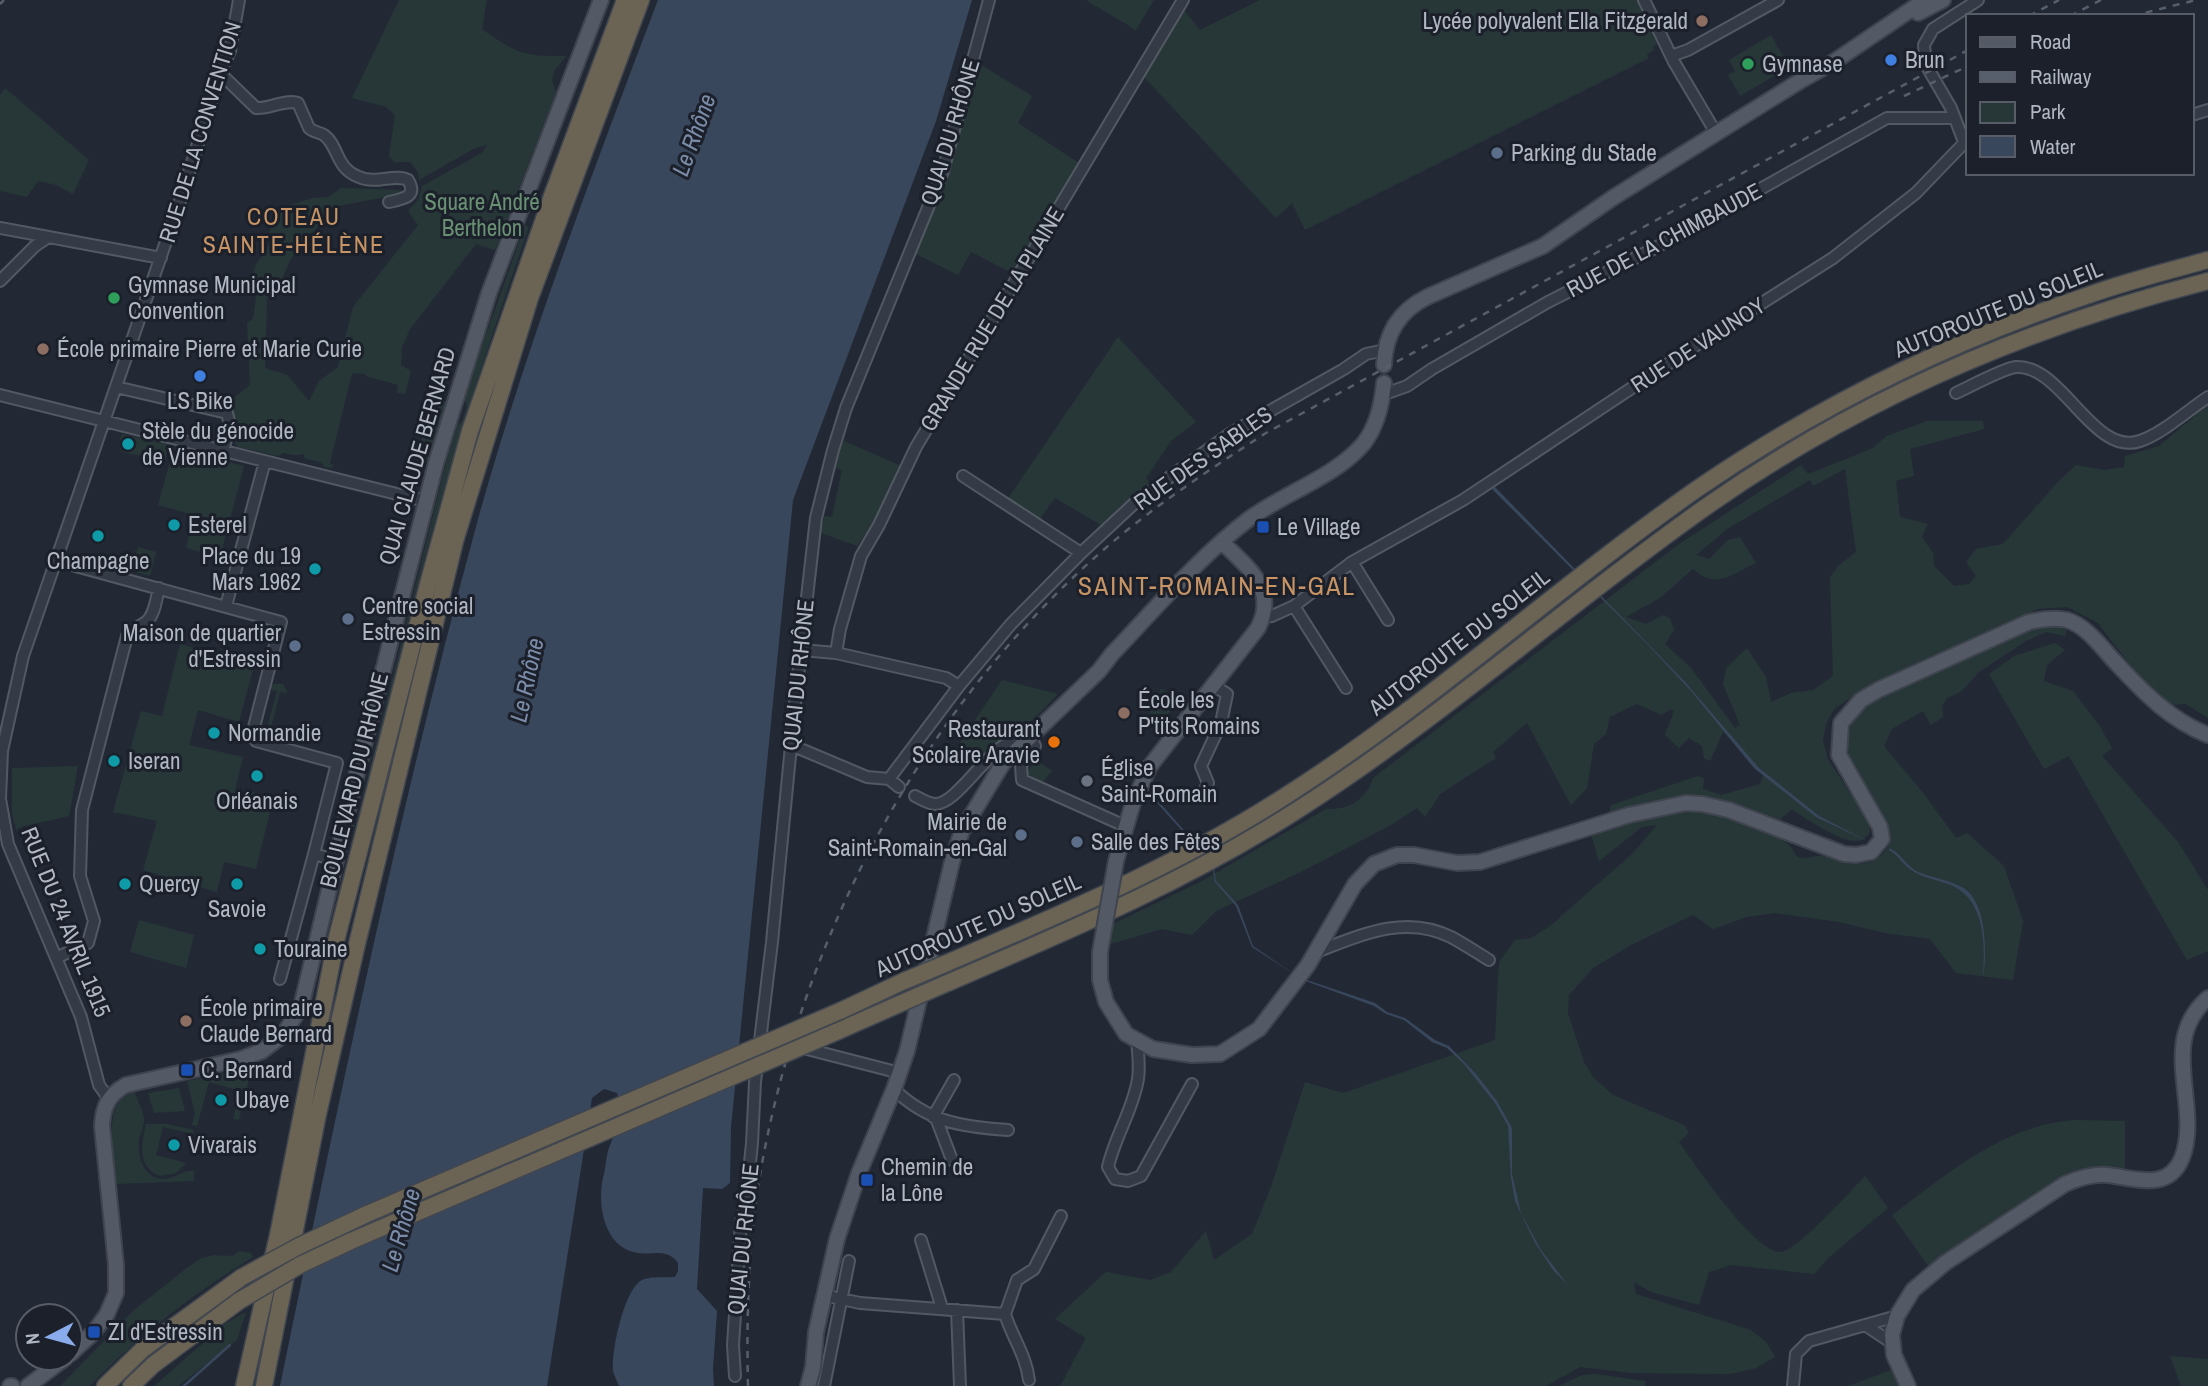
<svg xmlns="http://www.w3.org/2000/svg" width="2208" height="1386" font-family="'Archivo Narrow',sans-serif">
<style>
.green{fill:#273738;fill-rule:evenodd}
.water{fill:#39475d}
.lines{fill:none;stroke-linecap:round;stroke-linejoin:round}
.stream{stroke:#39475d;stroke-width:2.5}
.minor-casing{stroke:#535963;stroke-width:14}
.major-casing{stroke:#3f444f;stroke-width:18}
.highway-casing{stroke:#404650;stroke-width:19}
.minor{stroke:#353b46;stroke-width:10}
.major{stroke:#535a66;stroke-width:14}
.highway{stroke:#6b6353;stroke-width:16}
.rail{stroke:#585f6c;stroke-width:2.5;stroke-dasharray:7 7;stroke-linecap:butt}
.major-bridge-casing{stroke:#3f444f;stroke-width:18;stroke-linecap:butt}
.highway-bridge-casing{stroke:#404650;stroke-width:19;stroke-linecap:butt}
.major-bridge{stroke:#535a66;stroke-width:14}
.highway-bridge{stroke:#6b6353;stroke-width:16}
.education-dot{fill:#8d6e63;stroke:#1b202a;stroke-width:2.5}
.shop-dot{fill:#3f7fe0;stroke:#1b202a;stroke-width:2.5}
.leisure-dot{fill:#2e9e5b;stroke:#1b202a;stroke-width:2.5}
.service-dot{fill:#5c6f8a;stroke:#1b202a;stroke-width:2.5}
.culture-dot{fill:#0f9aa8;stroke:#1b202a;stroke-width:2.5}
.transit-dot{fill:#1a4fb4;stroke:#1b202a;stroke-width:2.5}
.food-dot{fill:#e8710a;stroke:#1b202a;stroke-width:2.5}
.worship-dot{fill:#6b7280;stroke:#1b202a;stroke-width:2.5}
.labels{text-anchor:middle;stroke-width:6;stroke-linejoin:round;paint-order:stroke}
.poi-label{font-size:23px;fill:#b0b6c2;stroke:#1b202a;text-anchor:start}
.street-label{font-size:23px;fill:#b0b6c2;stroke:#1b202a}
.park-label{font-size:23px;fill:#6a9074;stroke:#1b202a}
.water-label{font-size:24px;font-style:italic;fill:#7b8ca8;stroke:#1b202a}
.neighbourhood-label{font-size:24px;letter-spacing:2px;fill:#c79466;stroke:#1b202a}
.quarter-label{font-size:26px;letter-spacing:2px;fill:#c79466;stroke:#1b202a}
</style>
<rect width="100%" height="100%" fill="#222935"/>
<!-- green -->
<path class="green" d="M399,0H487L482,29C517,54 522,56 566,56L554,71L552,80L556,92L495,250L476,244L410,329L402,347L401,365L411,371L405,394L397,393L398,385L366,376V374L352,373L330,463L334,465L331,468L325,467L320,462L304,458V454L295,455L283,453L278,456L238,447L234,441L233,415L229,408L230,401L250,385L247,323L253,319L256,297L249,290L256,264L266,251L270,240L268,236L273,221L287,206L312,198L329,197L341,188L402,190L403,192L400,194L334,207L290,260L279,286L271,285L267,299L265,368L287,375L309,401L319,381L338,367L353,307L418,225L408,211L418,200L422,186L482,153L487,145L475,148L419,180L418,172L410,162H394L389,156L395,115L386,107L352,98Z
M1086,0H1154L1136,30Z
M1260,0H1638L1657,44L1653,47L1654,50L1647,54L1649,58L1305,230L1292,203L1276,218L1144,77L1184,10L1200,30Z
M1771,35L1789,67L1740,96L1728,75L1735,71L1729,60Z
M978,63L1032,96L1018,123L1079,163L1014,274L971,252L958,275L916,254L944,180Z
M5,88L89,160L73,194L56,185L38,181L27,197L0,191V95Z
M525,225L529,227C498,315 469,404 443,494C406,619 378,747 347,873H344L446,463L458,424L462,422L467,407L465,399L475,366Z
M1118,337L1196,422L1171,441L1146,478L1149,482L1101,525L1055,498L1039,520L1007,500Z
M433,397L447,402L431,457L425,465L418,485L409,489L405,487V483L410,484Z
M2208,405V718L2186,704L2170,705L2140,678L2098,623L2067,607L2038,609L1867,687L1834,709L1826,724L1823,741L1828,759L1869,822L1870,832C1866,837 1863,841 1857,841C1841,842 1806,819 1792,809L1776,823L1720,799L1687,797L1609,812L1611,805L1698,776L1704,778L1703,789L1721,795L1760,784L1763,775L1723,732L1710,761L1704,758L1702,746L1689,738L1679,748L1665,735L1674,711L1671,709L1662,715L1637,704L1610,717L1606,734L1594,744L1587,788L1571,805L1527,723L1493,752L1496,758L1440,794L1425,817L1417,808L1391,825L1301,872L1216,911L1192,935L1162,929L1107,945L1111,925L1202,881L1326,809C1349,810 1366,800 1373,778L1679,544L1801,465L1808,474L1871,449L1887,436L1927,421H1983L1984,429L1910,449L1914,476L1896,481L1900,517L1928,524L1922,537L1933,553L1934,566L1954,586L1969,584L1976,576L1966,562L1976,549L2003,544L2056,484L2076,465L2104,470L2124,467L2125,456L2159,446ZM1845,469L1856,552L1839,565L1830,577L1833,676L1813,690L1791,693L1771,702L1766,677L1747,648L1727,667L1723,684L1740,725L1735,728L1691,668L1665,644L1674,630L1670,618L1663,615L1646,624L1626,617L1660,598L1693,569C1716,590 1732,574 1756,563L1740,537L1728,540L1709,559L1696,555L1727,529L1810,480L1813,486Z
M122,434L169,445L165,461L123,452V448L130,450L132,442L119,440Z
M842,440L901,466L875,520L857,546L821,533L824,516L832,517L842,470L836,468Z
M174,447L244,466L220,557L186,548L194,515L158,505Z
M138,547L156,552L150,576L131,571Z
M2049,625L2067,630L2065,636L2046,632L2026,641L1979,672L1962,691L1947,698L1942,706L1943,717L1931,725L1923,711L1892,729L1884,746L1924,794L1956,838L1967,833L2004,866L2023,921L2013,980L1956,973L1930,939L1885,933L1839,922L1775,913L1747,917L1713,929L1693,915L1631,945L1593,968L1569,995L1568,1013L1584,1062L1593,1077L1613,1095L1684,1125L1689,1133L1679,1142C1695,1164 1754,1253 1781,1252C1798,1250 1851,1191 1865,1176L1888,1208L1828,1258L1814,1274L1731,1265L1709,1272L1699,1305L1651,1292L1634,1282L1636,1294L1751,1330L1766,1342L1775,1357L1756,1368L1730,1374L1632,1373L1580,1367L1546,1386H1060L1086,1338L1055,1319L1106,1272L1150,1280L1171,1272L1206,1231L1214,1260L1252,1234L1271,1187L1305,1082L1343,1093L1495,1040L1499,962L1515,940L1531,938L1550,926L1632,854L1657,825L1642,827L1599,861L1591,834C1657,811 1697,797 1764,831C1779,838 1789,841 1797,857C1806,860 1810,856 1819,856C1828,856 1838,861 1847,863C1867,867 1886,858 1891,839L1849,759L1847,740L1852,721L1869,704L1895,688L2019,632Z
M2055,643L2065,650L2047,665L2044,681L2073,691L2101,728L2112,748L2102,756L2178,842L2208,890V951L2187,960L2069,756L2044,769L1989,674L2014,656Z
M180,644L254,665L239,722L198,710L189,745L243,757L235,789L274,796L256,869L224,862L217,892L143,870L157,821L113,812L141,711L162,716Z
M1002,680L1058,694L1023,730L1004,739L977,761L954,751Z
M274,684H283L288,693L280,692L270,732L277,734L268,740L260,736L258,730L266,731L277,691L269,689Z
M1161,689L1177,696L1161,730L1145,722Z
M1036,760L1052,771L1042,783L1029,777L1027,772Z
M78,766L69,816L20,827L16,830L12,813V768Z
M139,920L194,935L186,968L130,952Z
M225,1073L228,1075L243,1073L250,1075L239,1120L233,1119L240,1091L209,1082L197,1126L192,1125L195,1113L187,1081Z
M179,1088L185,1111L154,1113L148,1093Z
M134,1091C137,1099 142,1109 144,1118C145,1125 140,1133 139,1140C137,1156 143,1177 162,1179C175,1180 182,1169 194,1171V1181L115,1184C114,1164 107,1123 117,1105C121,1098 127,1095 134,1091Z
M2076,1120L2125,1121V1168L2093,1167L2064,1175L1929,1267L1892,1215C1947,1174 2004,1124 2076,1120Z
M146,1124H167L194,1130L193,1134L163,1127L156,1155L186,1163L176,1173L160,1176C136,1167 142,1143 146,1124Z
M217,1137L245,1144L243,1151L213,1152Z
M239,1251L251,1253L253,1257C192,1295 140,1334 90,1386H60L134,1310L188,1267L202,1258L214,1255L233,1256Z
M246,1312L237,1340L178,1386H154L226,1323Z
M2170,1356L2208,1359V1386H2181Z
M1891,1370L1901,1386H1848Z
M1596,1374L1645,1381V1386H1558L1582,1375Z"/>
<!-- water -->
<path class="water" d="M658,0H972L936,121L793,500L731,1127L730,1183L722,1189L703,1188L697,1289L717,1311L713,1368L714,1386H619C617,1381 614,1375 613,1371C611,1352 624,1289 642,1280C651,1276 664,1278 675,1277L678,1271V1263C667,1248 654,1255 638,1253C604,1248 597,1205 603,1178C606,1168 606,1154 610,1145C617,1129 623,1111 617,1093L604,1089L592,1098L547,1386H280C340,1094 401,800 480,512C529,338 594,169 658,0Z
M1495,487L1685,682L1759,768L1819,816L1869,842L1816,817L1754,768L1691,691L1649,646L1492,489Z
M1151,793L1213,863L1216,881L1238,905L1253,946L1295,975L1252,947L1236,906L1215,882L1212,864L1149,794Z
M1889,848C1901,853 1906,866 1918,872C1933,878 1951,880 1965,889C1987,905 1987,954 1983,978C1985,946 1986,902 1953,886C1940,880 1925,879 1913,871C1903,866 1899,855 1889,850Z
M1304,979L1375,1003L1387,1012L1405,1018L1435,1040L1449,1046L1476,1074L1497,1101L1512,1128V1174L1521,1213L1541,1250L1568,1285L1553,1270L1535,1243L1515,1201L1511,1178L1508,1126L1495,1103L1464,1064L1447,1048L1432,1042L1404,1020L1386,1014L1374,1006L1303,980Z"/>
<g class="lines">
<!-- stream -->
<path class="stream" d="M184,1386L230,1345"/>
<defs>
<path id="minor" d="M1644,0L1674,62L1716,133
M1671,56L1688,50L1778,0
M220,73L256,108C271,109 283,99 298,103L309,128C313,132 319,132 324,135C339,146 335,168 359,177C376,185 395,173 408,180C418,197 403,199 389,202
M2192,115L2208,110
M1964,142L1951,108L1926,65L1924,45L1933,29L1978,0
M0,228L161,258
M0,281L35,246L47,238
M116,387L227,413L230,425L223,451
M1956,393C1969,387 2004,368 2016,367C2062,364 2093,457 2140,441C2162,434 2188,410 2208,397
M0,395L425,501
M1382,395L1407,386L1432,369L1548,302L1655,248L1887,118H1954
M963,476L1081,553
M57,561L281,622L252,735L256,741L337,763L314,854L335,860
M1352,562L1388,620
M226,606L265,461
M1294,606L1346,688
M1263,617L1272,616L1294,606L1352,562L1463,500L1710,336L1833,258L1916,193L1968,139
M801,650L836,653L946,678L959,686
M836,653L840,629L861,556L879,525L916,447L1183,0
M1030,736L1035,746L1021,765L1022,780L1125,826
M791,745L867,777L889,779
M899,787L889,779L959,686L1011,624L1081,553L1138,500L1231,433L1344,369L1366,354L1385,350
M915,796C921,799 928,804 935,804C957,804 985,752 1012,741L1019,746
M1202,796L1208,783L1201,766L1221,723L1227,694L1213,685
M1316,952C1361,935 1405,914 1451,937C1464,944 1476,952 1489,960
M56,958L88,943L94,921L80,876L82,810L127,636C133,629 138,627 146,622C155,615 156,599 159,588
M280,979L314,854
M1137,1040C1138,1052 1140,1066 1138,1079C1133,1110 1115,1136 1108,1167L1115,1179L1128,1181L1141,1176L1192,1084
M807,1049L900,1073
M894,1089C927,1122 963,1127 1008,1130
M109,1099L99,1085L81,1017L8,844L0,799L2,751L23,656L180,201L220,73L230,51L239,0
M933,1117L954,1080
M936,1118L952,1160
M921,1240L942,1308
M823,1295L860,1303L1005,1314L1017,1280L1034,1269L1061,1216
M957,1310L960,1386
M1005,1314C1012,1337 1026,1355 1029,1380
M1865,1325L1892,1343
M735,1376L733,1345L741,1222L746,1202L752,1143L755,1082L772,942L796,694L816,518L833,450L846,408L943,171L989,0
M824,1386L849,1261
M1793,1386L1796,1354L1809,1341L1897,1316"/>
<path id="major" d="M1918,13L1943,0
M1384,365C1385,334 1399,311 1427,297L1543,246L1614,197L1800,81L1832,63L1925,0
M1116,861L1133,803L1150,766L1258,628C1278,589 1248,568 1222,542
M1100,952V980L1106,1002L1126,1034L1153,1049L1192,1055L1220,1054L1259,1029L1308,965L1355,884L1374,864L1397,855H1414L1457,863L1480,862L1629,815L1686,803L1702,804L1729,810L1844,854L1856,855L1871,852L1882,839L1880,827L1839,755L1841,723L1861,700L1878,690L2029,622C2042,619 2054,617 2067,620C2089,627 2103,650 2119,666C2145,694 2172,721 2208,735
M70,1354L94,1332L107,1314L116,1293V1265L102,1126C103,1107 108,1095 126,1085L241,1059L262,1051L283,1035L301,1007L358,769L436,463L489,293L601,0
M10,1386H12
M28,1386L65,1358
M808,1386L813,1367L816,1332L837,1239L859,1173L894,1089L907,1051L953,858L962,831L1003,763L1099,671L1112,654C1155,609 1200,556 1249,519C1284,493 1337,476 1364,443C1377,426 1382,404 1384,383
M1908,1386L1894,1355L1892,1335L1897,1316L1913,1290L1945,1263L2065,1184C2079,1178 2092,1174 2107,1175C2135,1178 2168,1192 2182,1158C2202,1106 2157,1042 2208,998"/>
<path id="highway" d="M947,963C1063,913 1181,864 1287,795C1431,703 1557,587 1697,489C1817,407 1951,341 2089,295C2128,281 2168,271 2208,260
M945,984C1066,932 1188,881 1299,809C1443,717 1570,602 1710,504C1860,399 2031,326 2208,281
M840,1011L904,981
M836,1032L897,1005
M105,1386L143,1349L242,1277
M131,1386L153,1365L239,1301
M244,1386L278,1235L336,941L428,584L470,431L552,196L625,0
M264,1386L318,1114L357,944L455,541L530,298L641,0"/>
</defs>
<!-- minor casing -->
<use href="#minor" class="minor-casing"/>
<!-- major casing -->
<use href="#major" class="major-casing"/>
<!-- highway casing -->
<use href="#highway" class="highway-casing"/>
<!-- minor -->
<use href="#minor" class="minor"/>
<!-- major -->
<use href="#major" class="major"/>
<!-- highway -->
<use href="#highway" class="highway"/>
<!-- rail -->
<path class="rail" d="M0,4L4,0
M2029,16L2059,0
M2070,16L2101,0
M2132,16L2196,0
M1904,96L1968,66
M748,1386C746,1310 749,1233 763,1158C808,920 936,685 1126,531C1171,495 1218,464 1266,433L1968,50"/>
<defs>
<path id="major-bridge" d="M1100,952L1116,861"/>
<path id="highway-bridge" d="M904,981L947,963
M897,1005L945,984
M242,1277L299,1246L367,1214L840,1011
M239,1301L300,1265L351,1241L836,1032"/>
</defs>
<!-- major-bridge casing -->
<use href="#major-bridge" class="major-bridge-casing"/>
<!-- highway-bridge casing -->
<use href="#highway-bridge" class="highway-bridge-casing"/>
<!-- major-bridge -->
<use href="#major-bridge" class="major-bridge"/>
<!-- highway-bridge -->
<use href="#highway-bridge" class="highway-bridge"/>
</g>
<!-- markers -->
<g class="education-dot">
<circle cx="1702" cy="21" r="7"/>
<circle cx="43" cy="349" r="7"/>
<circle cx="1124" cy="713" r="7"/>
<circle cx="186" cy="1021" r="7"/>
</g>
<g class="shop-dot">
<circle cx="1891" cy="60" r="7"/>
<circle cx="200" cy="376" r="7"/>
</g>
<g class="leisure-dot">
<circle cx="1748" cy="64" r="7"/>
<circle cx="114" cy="298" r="7"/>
</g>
<g class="service-dot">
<circle cx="1497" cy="153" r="7"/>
<circle cx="348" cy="619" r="7"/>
<circle cx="295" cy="646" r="7"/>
<circle cx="1021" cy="835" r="7"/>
<circle cx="1077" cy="842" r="7"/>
</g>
<g class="culture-dot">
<circle cx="128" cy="444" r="7"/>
<circle cx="174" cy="525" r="7"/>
<circle cx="98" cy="536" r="7"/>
<circle cx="315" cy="569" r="7"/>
<circle cx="214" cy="733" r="7"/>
<circle cx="114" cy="761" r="7"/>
<circle cx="257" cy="776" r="7"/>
<circle cx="125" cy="884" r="7"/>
<circle cx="237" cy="884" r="7"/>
<circle cx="260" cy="949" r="7"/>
<circle cx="221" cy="1100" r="7"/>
<circle cx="174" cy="1145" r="7"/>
</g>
<g class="transit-dot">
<rect x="1256" y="520" width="14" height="14" rx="3.5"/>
<rect x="180" y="1063" width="14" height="14" rx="3.5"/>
<rect x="860" y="1173" width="14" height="14" rx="3.5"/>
<rect x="87" y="1325" width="14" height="14" rx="3.5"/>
</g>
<circle class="food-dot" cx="1054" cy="742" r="7"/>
<circle class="worship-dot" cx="1087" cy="781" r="7"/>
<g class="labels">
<!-- poi labels -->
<g class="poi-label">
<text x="1688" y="29" text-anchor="end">Lycée polyvalent Ella Fitzgerald</text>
<text x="1905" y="68">Brun</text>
<text x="1762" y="72">Gymnase</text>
<text x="1511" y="161">Parking du Stade</text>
<text x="128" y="293">Gymnase Municipal<tspan x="128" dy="26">Convention</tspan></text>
<text x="57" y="357">École primaire Pierre et Marie Curie</text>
<text x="200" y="409" text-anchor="middle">LS Bike</text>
<text x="142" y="439">Stèle du génocide<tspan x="142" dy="26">de Vienne</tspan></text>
<text x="188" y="533">Esterel</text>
<text x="1277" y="535">Le Village</text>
<text x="301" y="564" text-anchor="end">Place du 19<tspan x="301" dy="26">Mars 1962</tspan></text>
<text x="98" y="569" text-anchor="middle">Champagne</text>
<text x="362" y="614">Centre social<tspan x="362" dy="26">Estressin</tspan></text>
<text x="281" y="641" text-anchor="end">Maison de quartier<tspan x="281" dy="26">d'Estressin</tspan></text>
<text x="1138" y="708">École les<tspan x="1138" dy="26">P'tits Romains</tspan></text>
<text x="1040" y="737" text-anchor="end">Restaurant<tspan x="1040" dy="26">Scolaire Aravie</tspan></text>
<text x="228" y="741">Normandie</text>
<text x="128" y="769">Iseran</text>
<text x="1101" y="776">Église<tspan x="1101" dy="26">Saint-Romain</tspan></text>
<text x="257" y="809" text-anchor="middle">Orléanais</text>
<text x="1007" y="830" text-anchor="end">Mairie de<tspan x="1007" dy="26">Saint-Romain-en-Gal</tspan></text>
<text x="1091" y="850">Salle des Fêtes</text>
<text x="139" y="892">Quercy</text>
<text x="237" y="917" text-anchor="middle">Savoie</text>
<text x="274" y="957">Touraine</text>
<text x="200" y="1016">École primaire<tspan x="200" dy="26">Claude Bernard</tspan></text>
<text x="201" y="1078">C. Bernard</text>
<text x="235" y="1108">Ubaye</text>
<text x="188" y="1153">Vivarais</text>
<text x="881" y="1175">Chemin de<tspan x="881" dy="26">la Lône</tspan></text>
<text x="108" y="1340">ZI d'Estressin</text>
</g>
<!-- street labels -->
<g class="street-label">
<text transform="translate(200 132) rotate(-73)" y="8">RUE DE LA CONVENTION</text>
<text transform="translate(950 132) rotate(-73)" y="8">QUAI DU RHÔNE</text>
<text transform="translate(1664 240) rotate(-28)" y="8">RUE DE LA CHIMBAUDE</text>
<text transform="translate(1998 309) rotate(-22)" y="8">AUTOROUTE DU SOLEIL</text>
<text transform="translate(992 319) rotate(-59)" y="8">GRANDE RUE DE LA PLAINE</text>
<text transform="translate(1698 345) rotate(-33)" y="8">RUE DE VAUNOY</text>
<text transform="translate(417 456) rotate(-74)" y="8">QUAI CLAUDE BERNARD</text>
<text transform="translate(1203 458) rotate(-35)" y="8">RUE DES SABLES</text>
<text transform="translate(1459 642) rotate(-38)" y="8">AUTOROUTE DU SOLEIL</text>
<text transform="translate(798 675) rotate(-84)" y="8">QUAI DU RHÔNE</text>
<text transform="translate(354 780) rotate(-76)" y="8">BOULEVARD DU RHÔNE</text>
<text transform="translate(66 922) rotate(68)" y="8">RUE DU 24 AVRIL 1915</text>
<text transform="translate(978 925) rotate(-24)" y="8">AUTOROUTE DU SOLEIL</text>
<text transform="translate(743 1239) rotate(-84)" y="8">QUAI DU RHÔNE</text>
</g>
<!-- park labels -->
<g class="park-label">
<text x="482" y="210">Square André<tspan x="482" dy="26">Berthelon</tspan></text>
</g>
<!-- water labels -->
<g class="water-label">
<text transform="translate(694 135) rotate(-70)" y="8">Le Rhône</text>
<text transform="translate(527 680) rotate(-78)" y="8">Le Rhône</text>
<text transform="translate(401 1230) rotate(-74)" y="8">Le Rhône</text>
</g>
<!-- neighbourhood labels -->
<g class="neighbourhood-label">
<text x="294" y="225">COTEAU<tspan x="294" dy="28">SAINTE-HÉLÈNE</tspan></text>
</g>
<!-- quarter labels -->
<g class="quarter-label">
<text x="1217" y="595">SAINT-ROMAIN-EN-GAL</text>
</g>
</g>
<!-- legend -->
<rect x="1966" y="14" width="228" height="161" fill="#1b202a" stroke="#575c67" stroke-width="2"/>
<rect x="1980" y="37" width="35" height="10" fill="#535a66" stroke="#575c67" stroke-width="2"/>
<text x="2030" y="49" font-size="21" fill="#b0b6c2">Road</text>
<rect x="1980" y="72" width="35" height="10" fill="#585f6c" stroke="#575c67" stroke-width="2"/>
<text x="2030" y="84" font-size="21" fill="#b0b6c2">Railway</text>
<rect x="1980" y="102" width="35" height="21" fill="#273738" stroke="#575c67" stroke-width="2"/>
<text x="2030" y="119" font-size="21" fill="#b0b6c2">Park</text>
<rect x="1980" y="136" width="35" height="21" fill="#39475d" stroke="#575c67" stroke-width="2"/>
<text x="2030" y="154" font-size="21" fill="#b0b6c2">Water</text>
<!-- north arrow -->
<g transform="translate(49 1337) rotate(264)"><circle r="33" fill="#1b202a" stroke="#575c67" stroke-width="2"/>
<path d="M0-5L12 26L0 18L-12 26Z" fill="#8bacec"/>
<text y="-10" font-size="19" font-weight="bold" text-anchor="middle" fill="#b0b6c2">N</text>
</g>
</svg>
